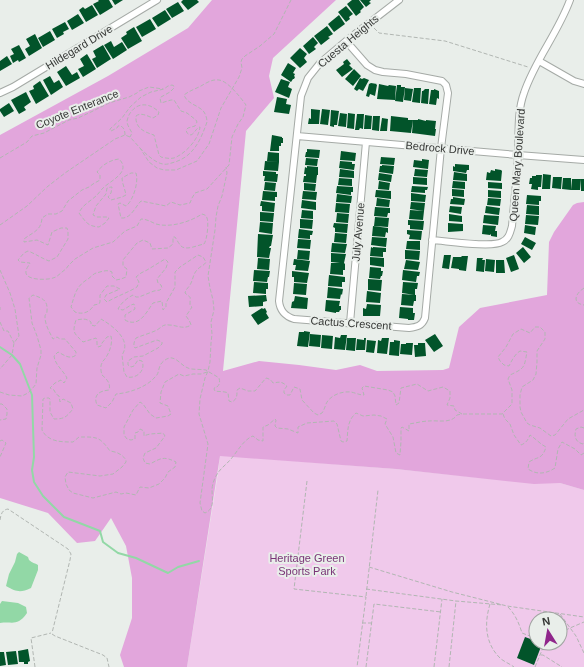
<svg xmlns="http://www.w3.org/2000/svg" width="584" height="667" font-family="Helvetica,sans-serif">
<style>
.green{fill:#f0c9eb;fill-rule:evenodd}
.forest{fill:#e2a6dc}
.water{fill:#92d8a6}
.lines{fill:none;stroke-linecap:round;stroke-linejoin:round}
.stream{stroke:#92d8a6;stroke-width:2}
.building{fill:#02542a}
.minor-casing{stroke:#a5aaa6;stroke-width:8}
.path{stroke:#b1b6b2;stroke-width:1;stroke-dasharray:4 2;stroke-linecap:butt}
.minor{stroke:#fff;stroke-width:6}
.labels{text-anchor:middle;stroke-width:4;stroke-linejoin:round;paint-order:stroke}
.street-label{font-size:11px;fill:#363836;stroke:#e9eeea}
.park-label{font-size:11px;fill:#793476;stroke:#e9eeea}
</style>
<rect width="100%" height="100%" fill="#e9eeea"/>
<!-- green -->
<path class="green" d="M220,455L396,469L531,483H560L584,490V667H187L218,473ZM536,619H560V643H536Z"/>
<!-- forest -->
<path class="forest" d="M212,0H336L273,58L269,76L274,98L246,131L223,371L259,361L299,365L336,370L360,365L377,371L443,370L449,368L459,327L480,308L547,295L549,242L554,232L573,205L577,203L584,202V490L560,483L534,484L396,469L220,456L187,667H124L120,655L132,618V578L126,546L111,518L95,541L77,543L48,513L0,498V135L108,76L188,28Z"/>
<!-- water -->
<path class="water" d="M19,552L28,557L29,560C32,563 35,563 38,565V570L31,588C20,593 17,592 6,586L9,574L15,562L17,554Z
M2,601L18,603L26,607L27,613C17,627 13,621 0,623V604Z"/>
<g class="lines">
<!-- stream -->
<path class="stream" d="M0,347L12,355L20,364L32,395L34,457L32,470L34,482L43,496L64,517L100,531L103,542L118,553L136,558L168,573L178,567L199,561"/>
</g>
<!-- building -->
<path class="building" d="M98,0H109L113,7L100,15L93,4L99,1Z
M112,0H123L115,5Z
M183,0H197L199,2L188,10L181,2Z
M352,0H359L364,7L360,11L361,12L356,16L347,4Z
M360,0H371L369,2L371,3L366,7Z
M178,2L184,11L172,18L166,9Z
M92,5L98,15L86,22L79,10L83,7L85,9Z
M346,6L353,14L349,17L350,19L346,22L338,12Z
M165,10L171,19L158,27L152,18Z
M78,14L84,23L72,30L67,21Z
M339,15L345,24L334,32L328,24Z
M150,19L156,29L142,37L136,27Z
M65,22L69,29L63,32L64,34L57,38L52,29Z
M327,26L333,34L328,37L330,38L321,45L314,36Z
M134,27L142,41L128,49L121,38L127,34L126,32Z
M50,31L55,40L43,47L38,38Z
M35,34L42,48L29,56L25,49L30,46L26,39Z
M313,37L318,43L314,47L316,49L309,54L303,46Z
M111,41L114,47L122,42L127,50L113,59L104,45Z
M19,45L26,58L19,62L18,60L13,63L10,56L14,54L11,49Z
M103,45L111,59L97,68L92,59L96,57L93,51Z
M300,48L307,54L304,58L307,62L300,68L290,58Z
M87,54L96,69L83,77L78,69L84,66L80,59Z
M7,56L12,64L0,71V61Z
M347,59L351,64L349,65L353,69L342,77L336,70L344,64L343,62Z
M288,63L296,68L293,73L295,74L294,76L295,77L294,79H293L291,82L281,75Z
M66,66L72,75L77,72L80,78L66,86L57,72Z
M354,69L361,76L353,86L345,79Z
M50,76L54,83L59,80L63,87L51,95L43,80Z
M360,78L362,79L364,78L369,80L363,91L359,89L357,91L354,89Z
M281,79L290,82L288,87L292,89L289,98L275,92Z
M40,81L49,96L36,104L29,91L34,89L33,86Z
M371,83L377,84L376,85H377L375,96L370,94L369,97L366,96L369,84Z
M379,84L388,86L389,85L396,86L395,100L377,99Z
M397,85H401V87H405L403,102L395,101Z
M405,88L413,89L411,101L404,100Z
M414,88H421L420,103L412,102Z
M425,89H429V90L428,104L421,103L422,91H423Z
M434,89L439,91V99L437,98L436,105L429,104L431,90H434Z
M26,92L31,102L24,107L26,110L19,114L11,100Z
M277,97L287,99L286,104L291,105L289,114L274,112Z
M9,103L14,111L4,117L0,111V109Z
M311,109L320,110L319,124H308L309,118L311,119Z
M322,109L330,110L328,125L320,124Z
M331,110L339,111L337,125H334V127L330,126Z
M340,113L347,114L346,127L338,126Z
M348,113L355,114L354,129L347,128Z
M357,114H364L363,129L360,128L359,130H355Z
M365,115L372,116L371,129H364Z
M373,116H380L379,131L372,130Z
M391,116L408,118V120H413L411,133L390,131Z
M382,118L388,119L387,131H380Z
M418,119L426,121V120L436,121L435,129H436L435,136L412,133L413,120H418Z
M272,135L282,137V138H283V143H281V146H279V151H270Z
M307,149L320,150L319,158L305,157L306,152H307Z
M341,151L356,153L355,161L340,160Z
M268,152L279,153V162L267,161Z
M381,157L395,158L394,165L380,164Z
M306,158L318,159L317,166L305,165Z
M422,159L429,160L428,169L413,167L414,160L422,161Z
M265,161L279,162L278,171L264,170Z
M340,161L352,162V164H355L354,170L339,168Z
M455,164L469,165V170H467L466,173L453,171V166L455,167Z
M382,165L394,166L393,174L379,172L380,166H382Z
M307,166L318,167V175L304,174L305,167L307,168Z
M340,169L354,171V178L339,177Z
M415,169L428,170L427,177L414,176Z
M495,169L501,170L502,171L501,181L486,180L487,172L490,173L491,170L495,171Z
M263,171L276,172V174H278L277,182L264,181L265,176H263Z
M454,172L467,174V181L453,180Z
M379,173L392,175L391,182L378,180Z
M306,174L317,175L316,183L303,182L304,176H306Z
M543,174L551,175L550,189H542Z
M536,175H542L541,187H538V190L531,189L532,184H529L530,178H532V176H536Z
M413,177L427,178V185L413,184Z
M553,177H562L561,189L552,188Z
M339,178L352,179V186L338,185Z
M563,178H571V190L562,189Z
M572,179H581L580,190H571Z
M581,179H584V191H581Z
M379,181L390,183L389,190L378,189Z
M453,181L465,182V189L452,188Z
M265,182L276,183L275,191L264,190Z
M488,182L502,183V189L488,188Z
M304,183L316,184L315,191L304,190Z
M337,186L353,187V192H351V195L336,193Z
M412,186L428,187L427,190H425V193L411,192Z
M452,189L464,190V197L452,196Z
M376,190L391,191V199L375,197Z
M488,190L501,191V198L488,197Z
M263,191L277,192V197H275V201L262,200Z
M303,191L317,192L316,200L302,199Z
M411,193L426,195L425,202L411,201Z
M337,194L352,196L351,203L336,202Z
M527,195L541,196V201H539V205L526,204Z
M453,197L465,199L464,205L450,204L451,199H453Z
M377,198L390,200L389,207L376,206Z
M488,198L501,199L500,206L487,205Z
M302,200L316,202V210L301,208Z
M261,201L275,203L274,212L262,211V206H260Z
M411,202L425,203L424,211L410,209Z
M336,203L350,204L349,213L335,212Z
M527,205L539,206V215L526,214Z
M450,206L462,207L461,214L449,212Z
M486,206L500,208L499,215L485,213Z
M375,207L390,208V213H388L387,217L374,216Z
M302,210L313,211V219L301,218Z
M410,210L424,211L423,220L409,219Z
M260,212L274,213L273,222L260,221Z
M337,213L349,214L348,223L336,222Z
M449,214L462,216V222L449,221Z
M484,215L499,216L498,225L483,223Z
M526,215L539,216L538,225L525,224Z
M375,217L389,218L388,227L374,226Z
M300,219L313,220L312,229L300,228Z
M408,220L424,221L423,230L410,229V225H408Z
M260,222L273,223L272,234L259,232Z
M334,223L348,224L347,233L335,232V228L333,227Z
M448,223L463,224V231L448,232Z
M483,225L496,226L495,231H497V237L491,236V234L490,235L482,234Z
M525,225L536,227L535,235L524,233Z
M373,226L388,228V233L386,232L385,237L372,236Z
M299,229L313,231L312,235H310V239L298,238Z
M407,230L422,231L421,240L409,239L410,235L407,234Z
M335,233L347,234L346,243L334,242Z
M258,234L273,235L271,246H270L269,248H271L269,258L257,257Z
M372,237L387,238L386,247L371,245Z
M525,237L536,243L532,250L521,244Z
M298,239L311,240L310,249L297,248Z
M407,241H420V250L406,249Z
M332,243L347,244L345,253L331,252Z
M371,247L373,248V247L386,248V252H383V257L370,256Z
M523,247L531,257L524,263L516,253Z
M298,250L310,251L309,260L297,259Z
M405,250L420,251L419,260L405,259Z
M331,253L346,254L344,263L345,264V270H343V275L330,274L331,263H340L331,262Z
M444,255H451L449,269L442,268Z
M514,255L519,269L511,272L506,258Z
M462,256H468L466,271L459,270V269L451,268L453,257H461Z
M370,257L384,258V267L370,265Z
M258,258L270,259L269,270L257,269Z
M477,258H483L482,260H485L484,272L476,271Z
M294,259L310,261L308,271L295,270L296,265H293Z
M486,259L495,260L494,272L485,271Z
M406,260L420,262L418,270L404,269Z
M496,260H504L505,273H496Z
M370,267L381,268V271H383L382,276H381L380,279L369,278Z
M254,270L270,271L269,277H268L267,282L253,281Z
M403,270L420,272L419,276H417L416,282L402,280Z
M292,271L309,273L307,283L294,282V277H292Z
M329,275L345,277V282H342V287L328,286Z
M368,279L382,280L381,291L368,290Z
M254,282L268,283V289H266V294L253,293Z
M403,282L418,283L417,289H415V295L402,293Z
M294,283L307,284L306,295L293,294Z
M328,287L343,289L342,295L341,294L340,299L327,298Z
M367,291L381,293L380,303L366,302Z
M402,294L416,295V301H414L413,306L401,305Z
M266,295L267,301L263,302V306L249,307L248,296Z
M295,296L308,298L307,309L291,308L292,302L294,301Z
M326,300L340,301L339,306H341V310H340L339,312H336V313L325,311Z
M367,304L381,305L380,316H363V308L366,309Z
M400,307L413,308V313H415L414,320H408V319L399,318Z
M262,308L263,309L265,308L267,312L266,313L269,318L258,325L251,315Z
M304,331L310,332L308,347L297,346L299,332H304Z
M310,334L321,335L320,347L309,346Z
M435,334L443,346L434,352L425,340Z
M322,335L333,336L332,349L321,348Z
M341,335H347L345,350L334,349L335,337L340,338Z
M347,338H356L355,351L346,350Z
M364,338H366L365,350H356L357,339L364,340Z
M382,338H389L387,354L377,353L378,340L381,341Z
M367,340L376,341L374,353L366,352Z
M394,340L400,341L399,356L389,355L390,342H394Z
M406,343H413L412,355L400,354L401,344H406Z
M418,343H425L426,356L415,357L414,345H418Z
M525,637L536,641V643L542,644L534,665L517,658Z
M28,649L30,661L28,662V664H24V662H19L18,651Z
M16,651L18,664L8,665L6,652Z
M0,652H4L6,665L0,666Z"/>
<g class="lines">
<defs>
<path id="minor" d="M346,41L367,65L375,70L383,72L406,74L442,81L446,85L448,93L441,148L425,318C422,326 417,327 409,328L294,319C285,316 280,311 279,301L301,96L308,78L320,63L346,41L399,0
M539,61L574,81L584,84
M0,93L13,87L157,0
M297,136L518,155L584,160
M432,240C447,241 492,248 502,242C509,239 510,233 512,226C514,202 517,178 518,153C519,133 517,112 524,93C535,60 558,33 570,0
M350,323L366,142"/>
</defs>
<!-- minor casing -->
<use href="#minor" class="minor-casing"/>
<!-- path -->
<path class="path" d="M374,28L379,33L445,41L528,67
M125,135C125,130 123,125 118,126L117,128L111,131H110V129L122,118L130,107L141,97L151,92L164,89L168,86L172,85L174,86V88L170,92L161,97L160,98L161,103L171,100H174L181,111L187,113L196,120L197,122L195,126L188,128L186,130C187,133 187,134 191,135C195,133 196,128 200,127C199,139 185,154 174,158C170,159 165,158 161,157L159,155L154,135C144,132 135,128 136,116C141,112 147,116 153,118L158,115L159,112C151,104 139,101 131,112C129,114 128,117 127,121C127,125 130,129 132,133L130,137
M140,148C145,153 155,163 163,164C167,165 171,163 175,162C194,156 201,139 207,122C207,119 206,115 204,112C199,105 188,105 184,95C189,91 195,89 201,86C206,83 212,79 219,80C228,81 241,98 246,105L243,117L238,124L232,137L229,165L207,189L195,193L192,198L190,203L180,205L171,202L166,206L141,201C135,207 131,219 121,218L118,204L120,203L126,206C133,201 139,182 136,173H131L122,178C122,183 125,189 126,195L122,197L111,200L108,197L111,193L112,187H111L107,188L106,194L96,206L93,215L97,217H108L109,218L105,223L99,227C87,226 86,222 79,213C82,205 91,201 97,195C99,193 101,190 103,188C110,181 132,172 119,159C110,160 102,165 97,172L100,175V180L93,184L89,187L82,190L68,201L62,211L56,214H48L42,218C41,231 33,232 24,239V242L37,240L48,245L52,232L61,228H67L68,232V239L57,257L49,261C41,258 36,254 28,251L24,253L18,260L20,262L30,263C29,265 26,269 26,271C24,281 48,280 53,278C58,277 61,272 66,269L68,266L75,259L93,248L113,242L125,231L137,226L141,219C147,219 151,222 156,224C170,228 190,222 202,214C205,215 206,215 207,218C209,223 207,240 204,244C198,245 186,251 181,246C179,244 177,240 175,237H173V244L168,248L152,249L150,243L143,240L137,243L127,255L123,260V266L127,269L126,277L121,279L116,280L112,276V272C107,269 101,272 96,273C93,274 91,277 88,279C76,286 75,294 71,307L75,312C83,315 90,312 94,305L99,304L100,302V295L107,286H114L120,289L106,295L104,299L107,302C117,296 127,293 137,287L139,282L136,277L141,273L147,270L165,259L168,262L166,268L157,279L158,283L161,285L162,288L160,290L154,291L139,297H136L133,295C127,298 121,303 118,309L123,310L131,305L134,304L135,309L125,315V320C139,328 146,313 153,303L162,301L163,310L166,307V303L175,287V272L180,267L198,255L203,257L206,262C204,266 200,266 197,270C193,274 193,280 190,285C188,288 186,289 185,293C192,299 190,295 190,305L192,307L186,316C188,319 190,321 191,325C183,330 177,325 169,325C163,324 162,327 157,330C151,333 143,335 136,338C134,342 133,345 135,348L157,340L162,342V344L158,348L143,356L134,357L128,361V365L131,367L134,366L138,360L142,361C146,370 137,379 127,377L124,372L122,355C132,340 113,326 101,319L95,326L91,325V322C86,318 82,319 76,320C72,333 74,333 83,342L96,338C98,341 96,345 98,347L101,346L102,343L107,337L111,336C113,344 109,354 104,360C103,361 102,362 102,363C100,366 101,372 102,375C107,379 111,384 109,390C99,391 93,395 97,405L106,408L112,402L116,394C129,393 147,387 155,377C159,374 158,370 160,366C161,362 168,357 172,358C178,359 182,366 188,368C192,370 201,369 206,370C210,373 215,375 219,378C220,382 220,384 217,387H215L214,389L215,391C219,392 224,391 228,393L229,401L232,402C237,399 237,396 237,390L240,388L248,391H255L266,378C270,379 271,380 273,383C280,382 281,381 287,386L284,390V393L287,395H290L294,387L300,389L302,400L314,413L318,415L322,413C324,410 325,407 326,404C330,395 342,391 351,392C356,393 359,395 364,395L362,388L364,386L388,390L393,392L395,396L396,405L399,403L401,388L417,384L428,391L443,387L450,391V398L447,405L454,406L455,410L462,414L457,415C451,424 438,420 429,421C423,421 416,423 409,424V431L402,427L401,428V441L400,455L396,453L393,437L385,424L387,419L381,416L374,415L363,416L356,413C347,421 348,430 347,441L343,442L341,441L337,424L334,421L307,423L298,427V433L288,429L277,428L275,426L276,420L275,419L268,425L263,427V441L258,440L253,436C244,439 237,452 231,459C225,466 219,469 215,478C213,482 212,487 212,490C212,498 215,509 205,513L202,511L200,503L208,444L199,414L200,399L205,378L208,371L210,362L211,343L212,334L211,322L214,310L213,300L210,288L208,276L215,230L216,217L218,206L222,196L227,173L226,167
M0,158L27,142L32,136L44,133L69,120L78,118L91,112L109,103L129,97L137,93L139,91L149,87L163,89
M0,225L27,206L47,187L65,173L115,139L125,135L130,137L140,148L149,162L157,168L164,170H176L197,161L209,144L221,108L239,77L242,68L241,62L242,59L245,56L260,46L274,34L291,0
M0,270L10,293L15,309L19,336L14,343L12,355L0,369
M584,288C576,293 571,303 584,305
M0,307V310
M0,322L4,331H8L14,343
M0,392L9,395L22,396L28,393L32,389L36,384L37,368L41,355V350L37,336L32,323L29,298L33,295C42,298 48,300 47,311C47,315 45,313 45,317C45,325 50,333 53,339L57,337L60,339H65L76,352V355C70,360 64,355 58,352L54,356C55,365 63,370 67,378L64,383L61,380L55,383L50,388L54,390L56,394L59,396L60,402L63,399L71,403L73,409C66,417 65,419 54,419L50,412V399L49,398H45L43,399L42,430C48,442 61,442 73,442L79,437C97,437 99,436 110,451C117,452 122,454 126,460V462L122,467L113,474L100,476L68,472L65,477L66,484L69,490L73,493L93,498L116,492L121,494L126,493L136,495L140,487L149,488L159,484L165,478L168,472L175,467L176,462C164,456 161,458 150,464L145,463L143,458L145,453L156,448L165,436L163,433C156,434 150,433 144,436V431L140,429L138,432L135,433V439L131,440L127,439L124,435V427L133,410L140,402L143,404L150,414L156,418L168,416L171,414L168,406L160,403L161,392L165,382L179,374L184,376L193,374H201L207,372
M0,404H2L7,409V414L6,419L0,420
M463,414H502L512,404V390L508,379L510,375C525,368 524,368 527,352L520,351C515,354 512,360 509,366L504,365L500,361L498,357L506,347L513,334L521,329L530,333L535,327H540L545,332V339L537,351V362L536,374L533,380L522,387L520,395V407L521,412L527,423L530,425L540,428L551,436L555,435L568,419L584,410
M503,414L505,419L510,424L514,435L521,445C526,443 528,440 530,435C536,439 540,444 546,447C542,460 538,456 529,462L528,469C537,475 546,474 555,468L558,449L562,442L575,449L581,455L584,453
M584,428L581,427L576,429C574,436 575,442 583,444L584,443
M0,441L2,440L6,443L0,457
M307,481L294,589L366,597L357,667
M0,520C1,514 2,510 8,509L68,549L71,554L70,560L52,633
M369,567L452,592L507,606L584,617
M366,589L456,601L503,605
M366,596L378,490
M490,604C484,624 485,644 501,659C505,662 510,664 514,667
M508,607C515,614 519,623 522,633L535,638
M560,614L576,636L584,653
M542,619L545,612
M362,623H371
M560,633L570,628L584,622
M52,634L55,636L103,655L107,658L109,667
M536,635L535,638H536
M541,655H543L562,667
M35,667L31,638L51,633
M366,667L374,604L441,612
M434,667L442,599
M449,667L456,601
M535,667L545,643"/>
<!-- minor -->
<use href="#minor" class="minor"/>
</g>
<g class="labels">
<!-- street labels -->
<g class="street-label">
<text transform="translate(348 41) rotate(-40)" y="4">Cuesta Heights</text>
<text transform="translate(79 47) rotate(-31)" y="4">Hildegard Drive</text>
<text transform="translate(77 109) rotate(-22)" y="4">Coyote Enterance</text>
<text transform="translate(440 148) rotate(5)" y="4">Bedrock Drive</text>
<text transform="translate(517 165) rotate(-86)" y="4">Queen Mary Boulevard</text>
<text transform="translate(358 232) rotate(-85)" y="4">July Avenue</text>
<text transform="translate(351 323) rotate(4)" y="4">Cactus Crescent</text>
</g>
<!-- park labels -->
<g class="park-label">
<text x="307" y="562">Heritage Green<tspan x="307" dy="13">Sports Park</tspan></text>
</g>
</g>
<!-- north arrow -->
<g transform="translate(548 631) rotate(349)"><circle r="19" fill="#e9eeea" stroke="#a1a5a2"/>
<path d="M0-3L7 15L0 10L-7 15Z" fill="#8f268b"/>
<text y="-6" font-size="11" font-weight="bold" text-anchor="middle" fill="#363836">N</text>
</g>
</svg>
